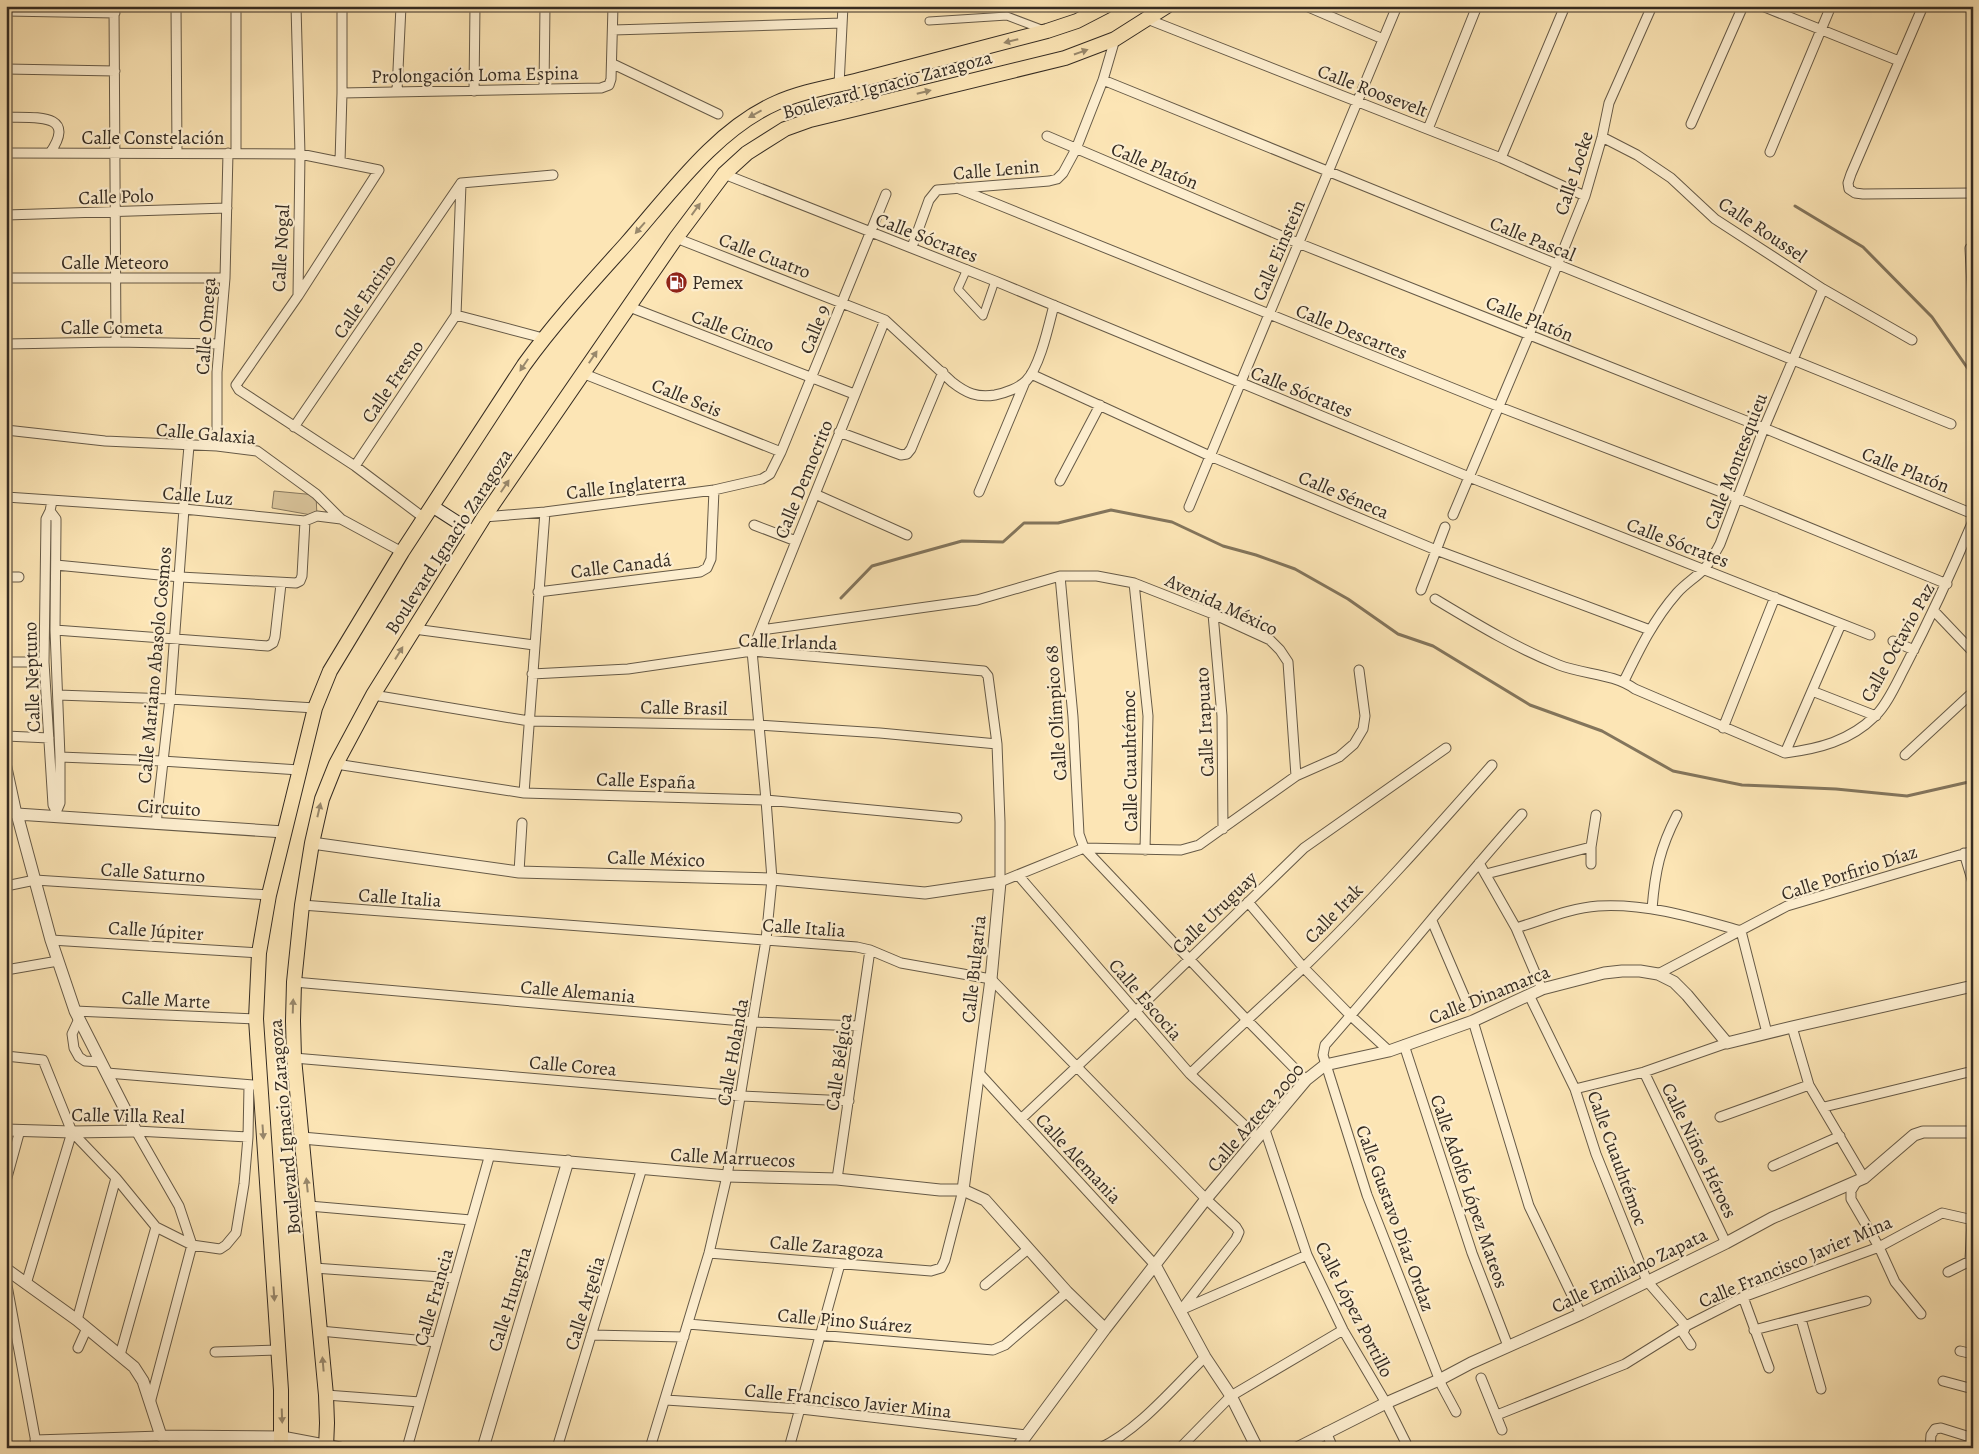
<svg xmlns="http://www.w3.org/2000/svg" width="1979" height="1454" font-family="Alegreya,serif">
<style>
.park{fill:#dac59c;stroke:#87785f}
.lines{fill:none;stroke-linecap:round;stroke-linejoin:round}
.stream{stroke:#83755c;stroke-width:3}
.pedestrian-casing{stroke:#665a47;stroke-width:9}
.minor-casing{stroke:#665a47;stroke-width:11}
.tertiary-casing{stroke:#665a47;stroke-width:13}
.secondary-casing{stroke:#342b22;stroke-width:14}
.primary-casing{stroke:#342b22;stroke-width:16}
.pedestrian{stroke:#fdeecf;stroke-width:7}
.minor{stroke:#fdeecf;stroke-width:9}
.tertiary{stroke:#fdeecf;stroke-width:11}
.secondary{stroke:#fdeecf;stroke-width:12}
.primary{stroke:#fce5b5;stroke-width:14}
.oneway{fill:#98886c}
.labels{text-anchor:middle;stroke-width:4.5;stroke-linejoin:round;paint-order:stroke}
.street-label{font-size:19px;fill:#342b22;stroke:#fdeecf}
.poi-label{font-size:19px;fill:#342b22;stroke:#fdeecf;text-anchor:start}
</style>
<rect width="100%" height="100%" fill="#fce5b5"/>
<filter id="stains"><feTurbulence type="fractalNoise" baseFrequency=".004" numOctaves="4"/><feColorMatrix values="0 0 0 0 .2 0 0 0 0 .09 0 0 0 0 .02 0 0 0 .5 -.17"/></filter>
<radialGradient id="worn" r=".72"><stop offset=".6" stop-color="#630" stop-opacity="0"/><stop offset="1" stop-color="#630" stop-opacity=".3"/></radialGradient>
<!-- park -->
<path class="park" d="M274,491L316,495L317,516L272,508Z"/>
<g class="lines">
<!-- stream -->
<path class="stream" d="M1795,206L1863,247L1932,317L1973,376
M841,598L872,566L962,541L1003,542L1024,523H1058L1111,510L1172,522L1223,546L1256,555L1295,569L1348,599L1398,634L1433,646L1530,705L1602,731L1673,771L1742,785L1836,789L1907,796L1973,781"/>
<defs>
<path id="pedestrian" d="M929,21L1007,16L1044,30
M967,269L958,289L983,316L995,281"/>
<path id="minor" d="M114,6L116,342
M176,6L177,153
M236,6V153
M296,6L300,154L298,296L236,385L239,390L355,466L424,518
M1306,6L1383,39
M1762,6L1899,61
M1923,6L1851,174L1848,183L1849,189L1855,193L1863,194L1973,193
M6,11L115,13
M1147,19L1501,158L1585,196
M613,30L842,23
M613,64L718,114
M6,69L115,71
M1103,80L1951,424
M839,85L843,6
M544,89L545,6
M397,91L401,6
M474,91L475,6
M342,93L601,88L609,85L611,79L613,6
M6,117C34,118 78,112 50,153
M1691,124L1743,6
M1428,129L1477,6
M1047,136L1298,243L1764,428L1973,514
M1602,137L1637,155L1671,178L1715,219L1823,289L1912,340
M1770,152L1831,6
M6,153L300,154L379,170L298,296
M1501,158L1565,6
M340,162L342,93V6
M724,174L995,281L1469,477L1870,635
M461,183L553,175
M957,188L1497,406L1737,498L1947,584
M6,215L227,208
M676,238L885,320L952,382C966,393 977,398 995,395C1005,393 1019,388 1026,381C1040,367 1049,324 1054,305
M912,247L929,200L937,190L1049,181L1057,179L1063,173L1076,149L1103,80L1115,39
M1970,248L1973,306
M6,278H225
M627,306L854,394
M456,315L461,184
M456,315L543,338
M6,344L116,342L219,344
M582,373L781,452
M1031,374L1210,456L1436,550L1650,630
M294,427L461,183
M6,430L105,441L217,446L257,451L316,494L341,519L402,552
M839,432L901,455L907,454L911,449L943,372
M217,446V372L225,278L228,153
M355,466L456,315
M1060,481L1100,405
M979,492L1025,382
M815,494L907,535
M6,497L184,509L305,521L317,516L341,519
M52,501L50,511L46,519L44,662L53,805L59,817
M184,503L189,446
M1189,507L1397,6
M50,511L56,519V525L55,630L60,757V803L57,810
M1453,515L1529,335L1585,196L1602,137L1609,103L1652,6
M484,517L545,512L714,490L762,479L770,474L781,452L886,194
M754,525L796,541
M56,565L180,577L296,583L300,581L302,576L305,521
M1060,576L1073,717L1079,834L1084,848L1246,1019L1306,1080
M6,577H19
M1134,583L1148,716L1145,850
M1421,590L1445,527
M538,592L700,572L707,568L711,559L714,490
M1435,599C1475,623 1516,648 1559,665C1585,675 1612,673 1635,689L1785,753C1818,749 1850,741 1875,716C1887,705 1897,682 1905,667C1930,619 1952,571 1973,521
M1934,611L1973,652
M1213,614L1222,716L1223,829
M414,629L534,645
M55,630L268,646L273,643L275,637L281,584
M761,630L977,600L1060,576H1097L1134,583L1213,614L1270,640L1280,650L1288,662L1296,776
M1893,641L1914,650
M6,662H44
M532,674L628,669L752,651L984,671L988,676L997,744L1000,822V882L1084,848L1181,850L1199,845L1296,776L1339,757L1354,744L1363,729L1365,716L1359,670
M1624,681C1639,650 1654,619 1677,593C1685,584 1695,578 1703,570C1710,563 1715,553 1720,544L1764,428L1823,289
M1812,691L1876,716
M58,695L170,699L315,708
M373,695L529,721L758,725L880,733L997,744
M1723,728L1775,597
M6,736L49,738
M1785,753L1841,624
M1905,755L1973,692
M60,757L162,761L299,770
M6,763L17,814L6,813
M336,764L524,793L766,800L957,818
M524,793L545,512
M156,824L170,699L184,509
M1964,853L1973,883
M1479,863L1516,928L1542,989
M1591,864V847L1596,815
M519,872L522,823
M1486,874L1591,847
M1018,875L1190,1074L1258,1138
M6,886L35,880L269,895
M1248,902L1303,967L1351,1016L1389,1051
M302,905L857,947L870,950L901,963L991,979L1206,1199L1236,1227L1239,1232L1236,1239L1181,1310
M1652,909C1655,871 1660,848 1677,815
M1432,921L1468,1005
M1516,928C1543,920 1570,908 1598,906C1647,903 1695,918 1741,931L1767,1033
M51,940L259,953
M6,970L58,961
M1658,974L1787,906L1973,851
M294,982L754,1022L859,1026
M1529,995L1575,1089L1596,1154L1647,1281L1686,1326
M75,1011L256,1019
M79,1019L72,1034L74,1048L79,1057L85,1061L101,1062
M1473,1021L1529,1206L1581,1314
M1792,1027L1809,1085L1864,1178
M1404,1045L1472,1253L1508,1346
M6,1056L43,1060L72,1132L26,1284
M294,1058L741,1096L849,1101
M1644,1072L1726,1243
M107,1073L253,1085
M979,1073L1155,1265
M1190,1074C1227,1038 1266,1003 1303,968C1369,904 1431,834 1492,765
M1575,1089L1644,1072L1727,1043
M1824,1107L1973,1071
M1720,1117L1809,1085
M1021,1119L1135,1012L1304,848L1446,748
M1265,1130L1307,1255L1343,1330L1386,1403L1406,1443
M136,1131L179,1206L192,1245L150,1403
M136,1131L248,1137
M72,1132L116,1178L156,1227L192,1245L220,1249L226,1245L236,1233L244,1184L248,1137L249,1086
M1773,1166L1840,1136
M837,1179L870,950
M6,1181L20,1130
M1857,1181L1851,1191V1199L1879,1247L1895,1282L1921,1314
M309,1206L471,1220
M709,1253L931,1271L941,1268L945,1260L963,1190
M314,1268L455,1278
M1948,1272L1970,1261L1972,1220
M6,1280L37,1448
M985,1285L1028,1249
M1743,1297L1769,1368
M1183,1309L1307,1255
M1801,1319L1821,1389
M77,1320L116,1178
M688,1324L993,1350L1005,1345L1067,1292
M1686,1326L1683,1333L1691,1345
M1754,1330L1866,1301
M320,1331L437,1342
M591,1335L684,1337
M78,1348L87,1328
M1960,1351L1973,1354
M215,1352L278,1350
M120,1355L156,1227
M1481,1378L1502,1430
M1943,1381L1973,1389
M326,1395L420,1402
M666,1400L801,1409L1026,1435
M1456,1412L1442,1386L1367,1195L1323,1055L1325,1045C1392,969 1455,889 1522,814
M1497,1415L1625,1364L1686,1326L1743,1297L1879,1247L1942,1213L1973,1220
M1326,1432L1333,1448
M35,1440L161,1436
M407,1448L490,1154
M557,1448L642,1168
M650,1448L709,1253L727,1176L766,940L772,879L766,800L752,651L885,320
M789,1448L840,1264
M1100,1448C1139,1430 1174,1387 1205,1357
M1180,1448L1231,1396L1343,1330
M1930,1448L1931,1435L1935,1429L1941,1428L1973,1438"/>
<path id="tertiary" d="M312,843L519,872L772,879L925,893L1000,882L991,979L963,1190
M6,1130L72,1132L136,1131L75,1011L51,940L17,814L284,832
M302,1138L727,1176L837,1179L940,1190H963L985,1200L1067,1292L1105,1329
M1155,1265L1205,1357L1231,1396L1257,1448
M6,1269L77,1320L134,1367L143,1381L161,1436L282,1437L340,1448
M483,1448L568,1161
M1017,1448L1105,1329L1206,1199L1306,1080L1325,1065L1389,1051L1473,1021L1542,989L1604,973L1622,971H1640L1658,974L1674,982L1687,995L1727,1043L1792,1027L1973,986
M1297,1448L1386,1403L1439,1380L1471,1363L1581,1314L1726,1243L1772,1218L1864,1178L1914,1135L1923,1132H1973"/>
<path id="secondary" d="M432,506L474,533"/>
<path id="primary" d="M281,1448V1390L256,1019L259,953L269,895L315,708L330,671L402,552L524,365C555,322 591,283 626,244C670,194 715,130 776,103C805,90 837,86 867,78C927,62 987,47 1047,31L1077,21L1106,6
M326,1448L327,1423L326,1395L294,1058L293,1021L294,982L302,905L312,843L322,799L336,764L373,695L484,517L676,238L724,174L747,153L785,129L810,120L1065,58L1115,39L1167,6"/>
</defs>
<!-- pedestrian casing -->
<use href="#pedestrian" class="pedestrian-casing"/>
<!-- minor casing -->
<use href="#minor" class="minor-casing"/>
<!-- tertiary casing -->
<use href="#tertiary" class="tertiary-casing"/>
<!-- secondary casing -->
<use href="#secondary" class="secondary-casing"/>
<!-- primary casing -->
<use href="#primary" class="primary-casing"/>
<!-- pedestrian -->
<use href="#pedestrian" class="pedestrian"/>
<!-- minor -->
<use href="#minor" class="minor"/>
<!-- tertiary -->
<use href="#tertiary" class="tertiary"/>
<!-- secondary -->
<use href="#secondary" class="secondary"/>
<!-- primary -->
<use href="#primary" class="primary"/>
</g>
<!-- one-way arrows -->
<defs><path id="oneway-solid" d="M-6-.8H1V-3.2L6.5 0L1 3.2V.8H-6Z" transform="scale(1.25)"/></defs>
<g class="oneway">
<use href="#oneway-solid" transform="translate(1011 41) rotate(166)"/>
<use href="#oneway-solid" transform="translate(1081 52) rotate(-19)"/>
<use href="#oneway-solid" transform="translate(924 92) rotate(-14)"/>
<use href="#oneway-solid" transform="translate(755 114) rotate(151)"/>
<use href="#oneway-solid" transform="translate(696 209) rotate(-54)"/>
<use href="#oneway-solid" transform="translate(640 228) rotate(131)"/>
<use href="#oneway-solid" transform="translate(593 357) rotate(-56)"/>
<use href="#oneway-solid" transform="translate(524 365) rotate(124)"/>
<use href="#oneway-solid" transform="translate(505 486) rotate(-56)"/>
<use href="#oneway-solid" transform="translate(399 653) rotate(-58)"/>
<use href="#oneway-solid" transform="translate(319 810) rotate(-77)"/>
<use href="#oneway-solid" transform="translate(293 1006) rotate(-88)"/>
<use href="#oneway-solid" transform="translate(263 1132) rotate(86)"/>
<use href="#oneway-solid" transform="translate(307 1185) rotate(-96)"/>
<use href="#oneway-solid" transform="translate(274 1294) rotate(86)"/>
<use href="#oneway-solid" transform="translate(323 1364) rotate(-95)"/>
<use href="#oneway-solid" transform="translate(282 1416) rotate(88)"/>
</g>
<!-- icons -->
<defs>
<symbol id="fuel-disc" viewBox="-11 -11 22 22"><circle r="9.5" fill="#8f2418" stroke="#fdeecf"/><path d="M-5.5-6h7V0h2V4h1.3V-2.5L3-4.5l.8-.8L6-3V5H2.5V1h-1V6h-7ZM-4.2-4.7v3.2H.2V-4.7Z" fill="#fff"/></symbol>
</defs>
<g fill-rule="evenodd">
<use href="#fuel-disc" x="664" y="270" width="25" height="25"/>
</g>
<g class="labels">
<!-- street labels -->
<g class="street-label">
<text transform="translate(475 74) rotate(-1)" y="7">Prolongación Loma Espina</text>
<text transform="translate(887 84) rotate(-15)" y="7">Boulevard Ignacio Zaragoza</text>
<text transform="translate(1373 90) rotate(21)" y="7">Calle Roosevelt</text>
<text x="153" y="144">Calle Constelación</text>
<text transform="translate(1155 165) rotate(23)" y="7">Calle Platón</text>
<text transform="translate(996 169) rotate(-5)" y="7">Calle Lenin</text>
<text transform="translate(1573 173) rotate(-72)" y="7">Calle Locke</text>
<text transform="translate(116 196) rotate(-2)" y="7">Calle Polo</text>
<text transform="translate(1763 229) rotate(34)" y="7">Calle Roussel</text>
<text transform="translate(927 237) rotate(21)" y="7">Calle Sócrates</text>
<text transform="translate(1533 238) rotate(22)" y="7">Calle Pascal</text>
<text transform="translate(280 248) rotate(-87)" y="7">Calle Nogal</text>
<text transform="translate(1278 250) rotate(-67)" y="7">Calle Einstein</text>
<text transform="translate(765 255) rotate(21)" y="7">Calle Cuatro</text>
<text x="115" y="269">Calle Meteoro</text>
<text transform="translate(364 296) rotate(-56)" y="7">Calle Encino</text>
<text transform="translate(1530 318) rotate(22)" y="7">Calle Platón</text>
<text transform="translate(205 326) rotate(-86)" y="7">Calle Omega</text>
<text x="112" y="334">Calle Cometa</text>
<text transform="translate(814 329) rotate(-68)" y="7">Calle 9</text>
<text transform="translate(733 330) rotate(21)" y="7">Calle Cinco</text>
<text transform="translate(1352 331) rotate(22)" y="7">Calle Descartes</text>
<text transform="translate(392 381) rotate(-56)" y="7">Calle Fresno</text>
<text transform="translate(1302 391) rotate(22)" y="7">Calle Sócrates</text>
<text transform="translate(687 397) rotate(22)" y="7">Calle Seis</text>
<text transform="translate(206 433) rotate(5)" y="7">Calle Galaxia</text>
<text transform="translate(1735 461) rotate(-69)" y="7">Calle Montesquieu</text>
<text transform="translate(1906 469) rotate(22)" y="7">Calle Platón</text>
<text transform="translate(803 479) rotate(-68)" y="7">Calle Democrito</text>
<text transform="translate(626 485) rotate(-7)" y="7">Calle Inglaterra</text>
<text transform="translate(1344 494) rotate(23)" y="7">Calle Séneca</text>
<text transform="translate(198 495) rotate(5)" y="7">Calle Luz</text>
<text transform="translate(448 541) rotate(-57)" y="7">Boulevard Ignacio Zaragoza</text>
<text transform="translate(1678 542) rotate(21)" y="7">Calle Sócrates</text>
<text transform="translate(621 565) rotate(-7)" y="7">Calle Canadá</text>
<text transform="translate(1222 604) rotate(25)" y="7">Avenida México</text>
<text transform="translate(788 641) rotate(2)" y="7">Calle Irlanda</text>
<text transform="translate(1897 642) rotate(-61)" y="7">Calle Octavio Paz</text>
<text transform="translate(154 665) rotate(-85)" y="7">Calle Mariano Abasolo Cosmos</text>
<text transform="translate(31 677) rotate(-92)" y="7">Calle Neptuno</text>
<text transform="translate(684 707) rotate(1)" y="7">Calle Brasil</text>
<text transform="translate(1055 713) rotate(-94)" y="7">Calle Olímpico 68</text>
<text transform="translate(1204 722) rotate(-93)" y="7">Calle Irapuato</text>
<text transform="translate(1129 761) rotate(-91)" y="7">Calle Cuauhtémoc</text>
<text transform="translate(646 780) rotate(2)" y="7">Calle España</text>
<text transform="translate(169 807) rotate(4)" y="7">Circuito</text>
<text transform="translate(656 858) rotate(2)" y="7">Calle México</text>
<text transform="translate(153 872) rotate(4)" y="7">Calle Saturno</text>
<text transform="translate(1849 872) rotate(-18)" y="7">Calle Porfirio Díaz</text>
<text transform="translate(400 897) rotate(4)" y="7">Calle Italia</text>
<text transform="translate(1214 912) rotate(-44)" y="7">Calle Uruguay</text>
<text transform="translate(1333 913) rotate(-46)" y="7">Calle Irak</text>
<text transform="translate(804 927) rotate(4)" y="7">Calle Italia</text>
<text transform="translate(156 930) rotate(4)" y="7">Calle Júpiter</text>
<text transform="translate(973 969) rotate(-84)" y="7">Calle Bulgaria</text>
<text transform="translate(578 991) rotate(5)" y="7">Calle Alemania</text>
<text transform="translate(1489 994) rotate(-22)" y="7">Calle Dinamarca</text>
<text transform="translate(166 999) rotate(3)" y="7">Calle Marte</text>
<text transform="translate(1146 999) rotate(49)" y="7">Calle Escocia</text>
<text transform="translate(732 1052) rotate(-80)" y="7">Calle Holanda</text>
<text transform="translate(838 1062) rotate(-82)" y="7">Calle Bélgica</text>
<text transform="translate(573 1065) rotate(5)" y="7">Calle Corea</text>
<text transform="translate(128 1115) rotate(1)" y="7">Calle Villa Real</text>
<text transform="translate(1255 1117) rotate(-49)" y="7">Calle Azteca 2000</text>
<text transform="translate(284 1127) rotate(-95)" y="7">Boulevard Ignacio Zaragoza</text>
<text transform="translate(1700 1150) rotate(64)" y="7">Calle Niños Héroes</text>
<text transform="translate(733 1157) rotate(3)" y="7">Calle Marruecos</text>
<text transform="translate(1079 1158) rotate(47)" y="7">Calle Alemania</text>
<text transform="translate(1618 1158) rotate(70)" y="7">Calle Cuauhtémoc</text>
<text transform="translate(1470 1191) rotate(71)" y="7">Calle Adolfo López Mateos</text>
<text transform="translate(1396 1218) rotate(70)" y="7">Calle Gustavo Díaz Ordaz</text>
<text transform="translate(827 1246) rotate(5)" y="7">Calle Zaragoza</text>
<text transform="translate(1795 1261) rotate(-23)" y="7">Calle Francisco Javier Mina</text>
<text transform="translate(1629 1270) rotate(-26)" y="7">Calle Emiliano Zapata</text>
<text transform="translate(433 1297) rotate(-74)" y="7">Calle Francia</text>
<text transform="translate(509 1299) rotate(-73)" y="7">Calle Hungria</text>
<text transform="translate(584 1303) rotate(-73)" y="7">Calle Argelia</text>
<text transform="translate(1355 1309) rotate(63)" y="7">Calle López Portillo</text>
<text transform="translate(845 1320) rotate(5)" y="7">Calle Pino Suárez</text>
<text transform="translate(848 1400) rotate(6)" y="7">Calle Francisco Javier Mina</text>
</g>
<!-- poi labels -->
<g class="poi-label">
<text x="692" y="289">Pemex</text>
</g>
</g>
<!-- margin -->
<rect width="1979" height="1454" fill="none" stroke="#fce5b5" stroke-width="25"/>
<rect x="8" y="8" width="1964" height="1439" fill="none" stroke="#342b22" stroke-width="2.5"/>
<rect x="12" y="12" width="1954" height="1429" fill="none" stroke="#342b22"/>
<rect width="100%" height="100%" filter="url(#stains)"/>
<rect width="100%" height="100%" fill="url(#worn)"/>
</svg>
